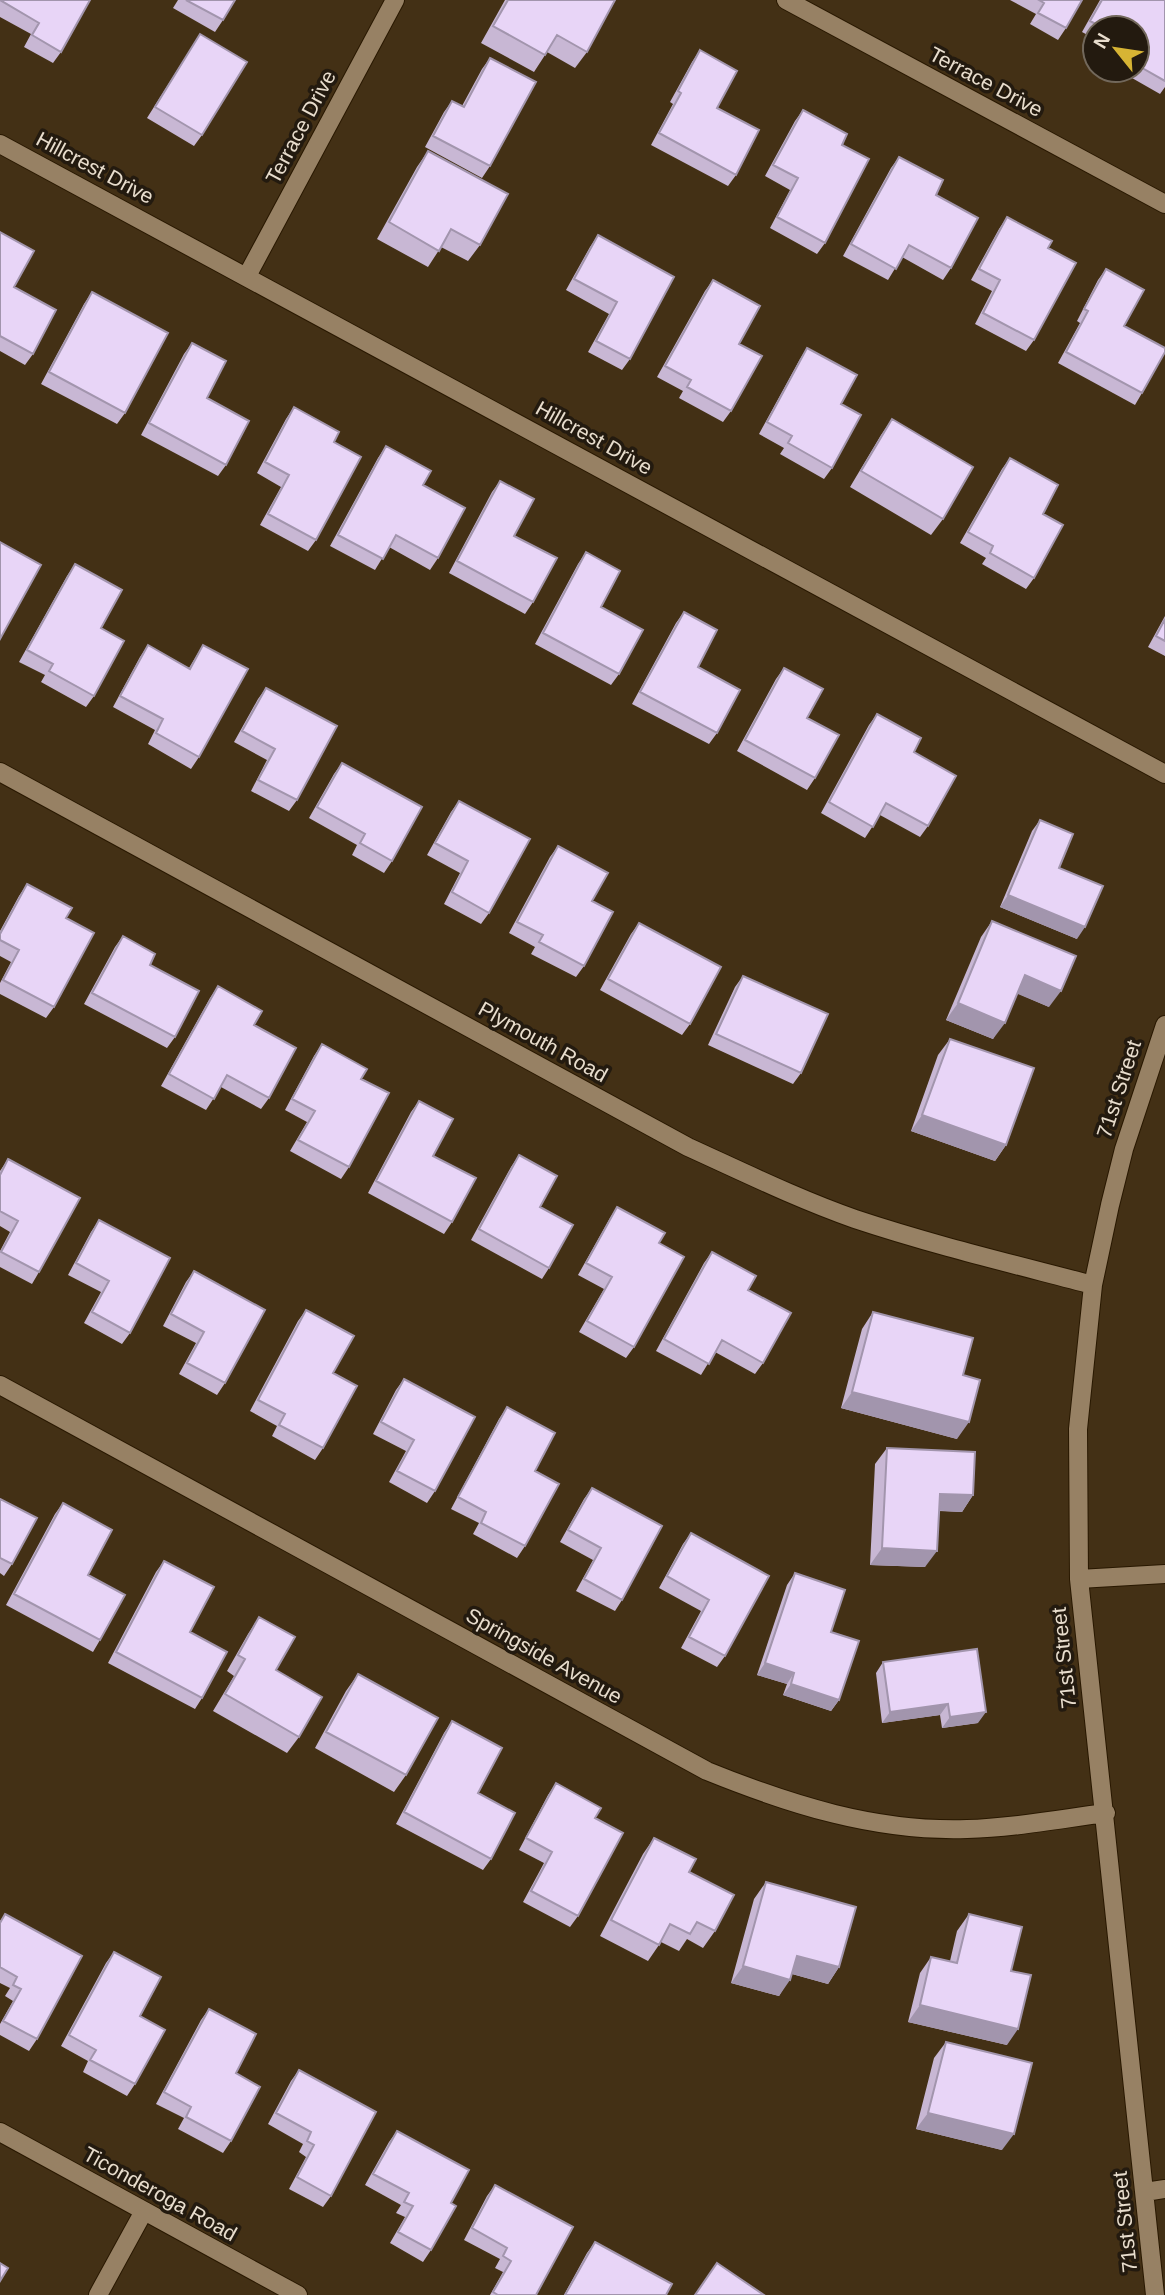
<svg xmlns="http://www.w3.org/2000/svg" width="1165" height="2295" font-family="Helvetica,sans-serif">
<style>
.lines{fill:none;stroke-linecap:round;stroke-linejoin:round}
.minor-casing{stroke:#291800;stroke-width:20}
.minor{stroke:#978164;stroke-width:18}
.wall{fill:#c8b7d4}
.shaded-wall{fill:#a295ad}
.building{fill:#e8d5f7;stroke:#a295ad;stroke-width:2}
.labels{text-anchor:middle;stroke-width:7;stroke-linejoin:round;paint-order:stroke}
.street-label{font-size:21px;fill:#e8ddcd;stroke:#231a0f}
</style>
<rect width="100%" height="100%" fill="#433015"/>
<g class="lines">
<defs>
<path id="minor" d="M786,0L1165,204
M0,144L1165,774
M247,276L395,0
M0,772L688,1147C743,1172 798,1199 855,1219C933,1245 1013,1264 1093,1285
M0,1385L707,1771C791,1805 876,1832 967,1829C1013,1828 1060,1819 1106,1813
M1079,1579L1165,1574
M0,2132L298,2295
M1145,2192L1165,2189
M98,2295L144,2211
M1155,2295L1079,1579L1078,1429L1093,1285L1110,1205L1124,1149L1165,1025"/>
</defs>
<!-- minor casing -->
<use href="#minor" class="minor-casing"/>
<!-- minor -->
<use href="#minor" class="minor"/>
</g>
<!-- wall -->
<path class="wall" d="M0,0H90L61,52L53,63L24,47L31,34L0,17Z
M178,0H235L223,20L215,32L173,8Z
M505,0H615L587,52L575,68L547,52L534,72L481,43Z
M1010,0H1082L1066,28L1058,40L1030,24L1036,14Z
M1100,0H1165V87L1160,94L1118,70H1137V28H1095V39L1082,32Z
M200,34L202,135L194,146L147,118Z
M700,50L717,108L736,175L728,186L651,145L673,104L670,102L692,62Z
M490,58V166L482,178L425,147L444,112L452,101L462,106L482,69Z
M803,110L842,145L825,243L817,254L770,228L790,190L765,176L795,121Z
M428,151L480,245L468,261L441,247L428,267L377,239L417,167Z
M899,157L936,195L951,268L943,280L902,257L888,280L843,256L891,168Z
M1007,217L1048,248L1034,340L1026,351L975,324L992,291L971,280L999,229Z
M0,232L33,354L25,365L0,351Z
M598,235L674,277L630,359L622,370L588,352L609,314L566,290L590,247Z
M1106,269L1142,393L1135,405L1058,363L1080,323L1077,321L1098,280Z
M713,280L739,344L731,411L723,422L679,398L683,391L657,377L705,291Z
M92,292L125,413L117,424L41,384L84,304Z
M192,343L226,465L218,476L141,435L184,354Z
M807,348L841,404L832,468L824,479L780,454L784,448L759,434L800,359Z
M294,407L316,540L308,551L260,525L281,487L257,473L286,419Z
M892,419L943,519L931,535L850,487L881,435Z
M386,446L423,485L438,558L430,570L389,547L375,570L330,546L378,458Z
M1010,458L1034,578L1026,589L982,564L986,558L960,543L1002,469Z
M500,481L533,602L525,614L449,573L492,492Z
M586,552L619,674L611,685L535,644L578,564Z
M75,564L101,628L94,696L86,707L41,682L45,675L19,662L67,576Z
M684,612L717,733L709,744L632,704L676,623Z
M1165,616V656L1148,647Z
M148,645L189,668L203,645L199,757L191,769L148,744L155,730L113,707L140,657Z
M784,668L807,718L815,778L807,790L737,751L776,679Z
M266,688L297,800L289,811L251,791L267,760L234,742L258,699Z
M877,714L914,752L928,826L920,837L880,815L865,838L821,813L869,725Z
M342,763L392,861L384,873L352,855L357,845L309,818L334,774Z
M459,801L489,913L481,924L444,904L460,873L427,855L451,812Z
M1040,820L1059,868L1077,939L1000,907L1032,831Z
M558,846L592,901L584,966L576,977L531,954L535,947L509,933L550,857Z
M27,884L54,1007L46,1018L0,994V983L11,962L0,956V931L19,896Z
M992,921L1049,1007L1017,993L993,1039L946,1020L981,937Z
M639,923L690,1024L682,1035L600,990L631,934Z
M123,936L150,965L175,1037L167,1048L84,1004L115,947Z
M743,976L801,1073L793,1084L708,1045L735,987Z
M218,986L254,1025L269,1098L261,1109L221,1087L206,1110L161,1086L210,998Z
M950,1039L1006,1145L995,1161L911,1131L938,1055Z
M322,1044L349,1167L341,1179L290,1151L307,1122L285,1110L314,1056Z
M419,1101L452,1222L444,1234L368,1193L411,1112Z
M519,1155L540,1207L549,1268L542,1279L471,1240L511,1167Z
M8,1159L39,1272L32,1284L0,1267V1251L10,1232L0,1226V1171Z
M617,1207L659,1243L634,1347L626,1358L579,1332L604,1289L578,1275L610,1218Z
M99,1220L130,1333L122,1344L84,1323L101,1292L68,1275L91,1232Z
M712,1252L748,1290L763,1363L755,1374L715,1352L701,1375L656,1351L704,1263Z
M194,1271L225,1383L217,1395L179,1374L196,1343L163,1326L186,1282Z
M306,1310L323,1448L315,1460L272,1436L277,1426L250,1411L298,1321Z
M873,1312L963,1375L957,1439L841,1408L862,1329Z
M404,1379L435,1491L427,1503L389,1482L406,1451L373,1434L396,1390Z
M507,1407L525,1546L517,1558L473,1534L479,1523L451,1509L499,1419Z
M887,1448L973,1495L962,1512L939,1511L925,1567L870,1565L875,1464Z
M592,1488L622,1600L615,1611L576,1591L593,1560L560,1542L584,1499Z
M0,1499L12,1564L4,1576L0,1573Z
M63,1503L88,1575L100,1640L93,1652L6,1605L55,1514Z
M691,1533L725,1656L717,1667L681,1648L701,1611L659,1588L683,1544Z
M164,1561L190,1632L202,1698L195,1709L108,1663L156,1572Z
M795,1573L839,1700L831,1711L783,1695L787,1684L757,1675L787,1585Z
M259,1617L299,1737L287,1753L213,1711L234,1676L227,1671L248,1634Z
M883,1662L978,1723L942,1728L940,1715L882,1723L876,1673Z
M358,1674L406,1775L394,1792L315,1748L346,1691Z
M452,1721L478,1793L491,1859L483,1870L396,1824L444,1733Z
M556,1783L595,1818L578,1916L570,1927L523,1902L544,1863L519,1850L548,1795Z
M654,1838L689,1872L715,1931L703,1948L687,1939L679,1951L661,1942L648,1961L600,1936L643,1854Z
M766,1882L839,1967L828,1984L792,1974L779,1996L731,1983L754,1899Z
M5,1914L37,2039L29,2051L0,2035V2024L13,2001L5,1996L10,1988L0,1983V1921Z
M969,1914L1011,1971L1007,2045L908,2022L920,1973L931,1957L950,1961L957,1931Z
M114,1952L140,2016L135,2084L127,2096L83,2072L88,2061L61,2046L106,1963Z
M209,2009L236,2073L231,2141L223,2153L178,2129L184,2118L156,2104L201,2020Z
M946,2042L1002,2150L916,2129L934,2058Z
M299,2070L331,2196L323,2207L289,2189L306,2157L299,2152L303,2144L268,2124L291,2081Z
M397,2131L451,2203L431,2250L423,2262L390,2243L405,2217L396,2213L401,2205L365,2185L389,2142Z
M495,2185L536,2295H490L503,2272L495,2268L500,2259L464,2240L487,2196Z
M595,2242L666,2295H564L587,2253Z"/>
<!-- shaded-wall -->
<path class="shaded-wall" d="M1008,895L1085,927L1077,939L1000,907Z
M1025,975L1061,991L1049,1007L1013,992Z
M958,1003L1005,1023L993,1039L946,1020Z
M922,1115L1006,1145L995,1161L911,1131Z
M852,1392L969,1422L957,1439L841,1408Z
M940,1494L973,1495L962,1512L928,1510Z
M882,1548L937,1551L925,1567L870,1565Z
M765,1663L794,1673L787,1684L757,1675Z
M791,1684L839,1700L831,1711L783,1695Z
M948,1704L940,1715L882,1723L890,1712Z
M986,1712L978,1723L942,1728L950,1717Z
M797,1956L839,1967L828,1984L785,1972Z
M743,1966L790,1980L779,1996L731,1983Z
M920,2005L1018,2029L1007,2045L908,2022Z
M928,2113L1014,2134L1002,2150L916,2129Z"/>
<!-- building -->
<path class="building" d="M0,0H90L61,52L32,35L39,23Z
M186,0H235L223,20Z
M508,0H615L587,52L557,35L545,55L493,26Z
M1039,0H1082L1066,28L1038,13L1044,3Z
M1102,0H1165V81L1137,65V28H1103L1090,21Z
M200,34L247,62L202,135L155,107Z
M700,50L737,71L717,108L759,130L736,175L659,133L681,93L678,91Z
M490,58L536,82L490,166L433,136L452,101L464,107Z
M803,110L847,134L842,145L869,159L825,243L777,217L798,178L773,165Z
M428,151L508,194L480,245L451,229L439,251L389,222Z
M899,157L943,180L936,195L978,218L951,268L909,245L896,269L851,244Z
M1007,217L1052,241L1048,248L1076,263L1034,340L983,313L1000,280L979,269Z
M0,232L34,251L14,287L56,310L33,354L0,336Z
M598,235L674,277L630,359L596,341L617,302L574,279Z
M1106,269L1144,290L1124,326L1165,348V352L1142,393L1066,352L1088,311L1084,309Z
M713,280L760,306L739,344L762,356L731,411L687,387L691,380L665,366Z
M92,292L168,333L125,413L49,372Z
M192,343L226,361L207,398L249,421L226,465L149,423Z
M807,348L857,375L841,404L861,415L832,468L788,443L792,436L767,422Z
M294,407L339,432L334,442L361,457L316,540L268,514L289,475L265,462Z
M892,419L973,467L943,519L861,471Z
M386,446L431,471L423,485L465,508L438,558L396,535L383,559L338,535Z
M1010,458L1058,485L1043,514L1063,525L1034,578L990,553L993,546L968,532Z
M500,481L534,499L514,536L557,558L533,602L457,561Z
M0,542L41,565L0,639Z
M586,552L620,571L601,607L643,630L619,674L543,633Z
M75,564L122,590L101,628L124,641L94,696L49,671L53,664L27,650Z
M684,612L717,630L698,667L740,690L717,733L640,692Z
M1165,619V641L1156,636Z
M148,645L190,669L203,645L248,669L199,757L156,733L163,719L120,696Z
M784,668L823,689L807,718L839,735L815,778L745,740Z
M266,688L337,726L297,800L258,780L275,749L242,731Z
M877,714L921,738L914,752L956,776L928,826L886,803L873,827L829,802Z
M342,763L422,807L392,861L360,843L365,834L317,807Z
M459,801L530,839L489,913L452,892L468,861L435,843Z
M1040,820L1073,834L1059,868L1103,886L1085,927L1008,895Z
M558,846L608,873L592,901L613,912L584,966L539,942L543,935L517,922Z
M27,884L72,908L66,918L94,933L54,1007L3,980L19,950L0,940V934Z
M992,921L1076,956L1061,991L1025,975L1005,1023L958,1003Z
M639,923L721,967L690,1024L608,979Z
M123,936L155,954L150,965L199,991L175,1037L92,993Z
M743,976L828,1014L801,1073L716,1034Z
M218,986L262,1011L254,1025L296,1048L269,1098L227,1075L214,1099L169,1074Z
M950,1039L1034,1068L1006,1145L922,1115Z
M322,1044L367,1069L361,1079L389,1093L349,1167L298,1140L315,1111L292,1099Z
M419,1101L453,1119L433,1156L476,1178L452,1222L376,1181Z
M519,1155L557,1176L540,1207L573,1225L549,1268L479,1229Z
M8,1159L80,1198L39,1272L1,1252L18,1221L0,1211V1175Z
M617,1207L665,1233L659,1243L684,1257L634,1347L587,1321L612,1277L586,1263Z
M99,1220L170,1258L130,1333L92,1312L109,1281L76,1263Z
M712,1252L756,1276L748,1290L791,1313L763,1363L722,1340L709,1364L664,1339Z
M194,1271L265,1310L225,1383L187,1363L204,1332L171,1314Z
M306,1310L354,1336L333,1373L357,1386L323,1448L279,1425L285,1414L258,1400Z
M873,1312L973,1338L963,1375L980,1380L969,1422L852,1392Z
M404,1379L475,1417L435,1491L397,1471L414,1440L381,1422Z
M507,1407L555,1433L535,1471L559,1484L525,1546L481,1523L486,1512L458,1497Z
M887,1448L975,1452L973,1495L940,1494L937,1551L882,1548Z
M592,1488L662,1526L622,1600L584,1579L601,1548L568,1530Z
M0,1499L37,1518L12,1564L0,1558Z
M63,1503L112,1530L88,1575L125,1595L100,1640L14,1594Z
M691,1533L769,1576L725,1656L689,1637L709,1600L667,1576Z
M164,1561L214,1587L190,1632L227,1652L202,1698L116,1652Z
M795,1573L845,1590L831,1632L859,1641L839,1700L791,1684L794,1673L765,1663Z
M259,1617L295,1637L276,1670L322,1697L299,1737L225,1694L245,1659L238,1655Z
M977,1649L986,1712L950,1717L948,1704L890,1712L883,1662Z
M358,1674L438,1718L406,1775L326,1732Z
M452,1721L502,1748L478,1793L515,1813L491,1859L404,1812Z
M556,1783L601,1808L595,1818L623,1833L578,1916L531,1891L552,1852L526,1838Z
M654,1838L696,1859L689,1872L734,1895L715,1931L697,1922L690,1934L670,1924L659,1945L611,1920Z
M766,1882L856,1907L839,1967L797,1956L790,1980L743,1966Z
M5,1914L82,1956L37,2039L3,2021L21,1989L13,1985L17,1977L0,1967V1923Z
M969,1914L1022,1927L1011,1971L1031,1975L1018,2029L920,2005L931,1957L957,1963Z
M114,1952L161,1977L140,2016L165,2030L135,2084L90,2060L96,2050L69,2035Z
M209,2009L256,2034L236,2073L260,2087L231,2141L186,2117L191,2107L164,2092Z
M946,2042L1032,2063L1014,2134L928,2113Z
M299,2070L376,2112L331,2196L297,2177L314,2145L307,2141L311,2132L276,2113Z
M397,2131L469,2170L451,2203L456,2206L431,2250L398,2232L413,2206L404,2202L409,2193L373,2174Z
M495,2185L573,2227L536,2295H498L493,2292L511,2261L503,2256L507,2248L472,2228Z
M595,2242L672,2284L666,2295H565Z
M0,2263L8,2268L0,2281Z
M717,2263L764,2295H695Z"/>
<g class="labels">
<!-- street labels -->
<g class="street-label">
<text transform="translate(986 82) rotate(28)" y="7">Terrace Drive</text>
<text transform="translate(301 127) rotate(-62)" y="7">Terrace Drive</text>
<text transform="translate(95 168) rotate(28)" y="7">Hillcrest Drive</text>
<text transform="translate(594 438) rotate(29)" y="7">Hillcrest Drive</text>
<text transform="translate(543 1042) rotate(29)" y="7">Plymouth Road</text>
<text transform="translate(1119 1089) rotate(-72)" y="7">71st Street</text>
<text transform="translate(544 1656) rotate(29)" y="7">Springside Avenue</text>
<text transform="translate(1064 1658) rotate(-96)" y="7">71st Street</text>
<text transform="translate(160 2194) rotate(29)" y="7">Ticonderoga Road</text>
<text transform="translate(1125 2222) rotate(-96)" y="7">71st Street</text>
</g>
</g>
<!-- north arrow -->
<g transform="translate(1116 49) rotate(300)"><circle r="33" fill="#231a0f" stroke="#72685b" stroke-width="2"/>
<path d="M0-5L12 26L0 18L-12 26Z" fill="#d7b434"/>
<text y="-10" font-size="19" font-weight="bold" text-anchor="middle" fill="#e8ddcd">N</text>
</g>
</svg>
